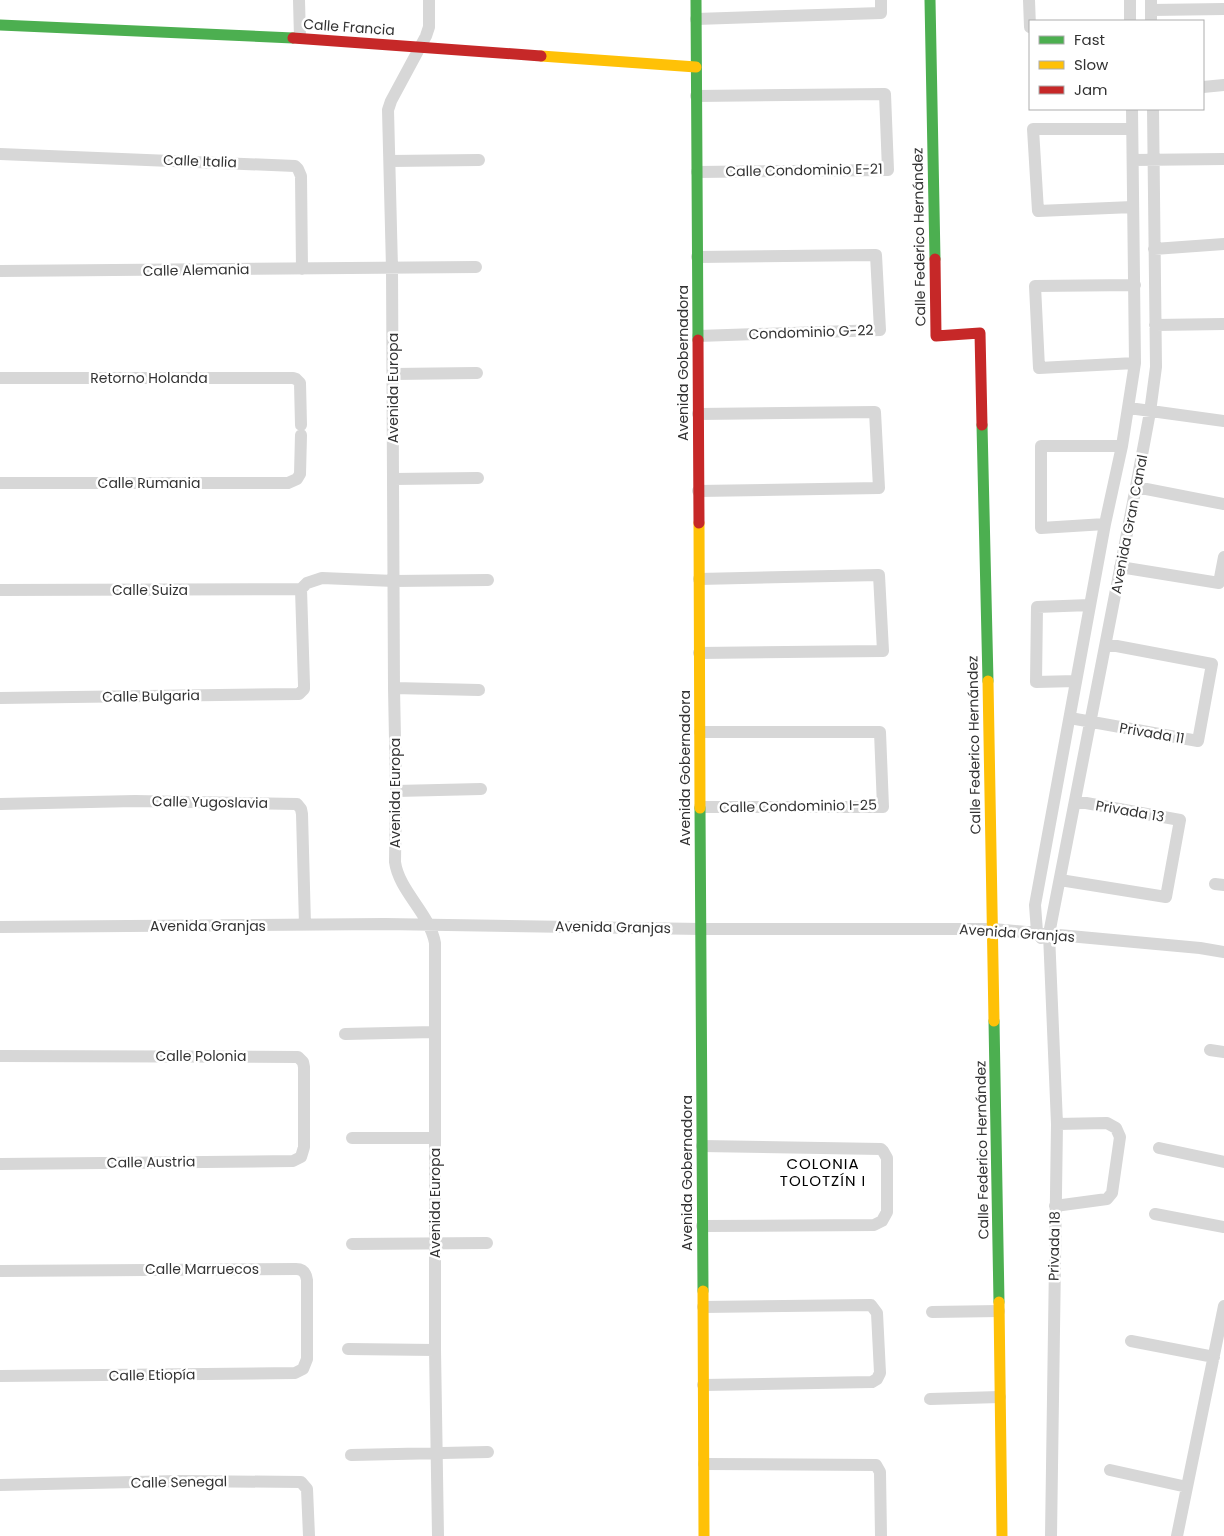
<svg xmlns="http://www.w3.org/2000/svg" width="1224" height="1536" font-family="Poppins,sans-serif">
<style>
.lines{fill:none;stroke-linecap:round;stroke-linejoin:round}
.street{stroke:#d7d7d7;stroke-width:12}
.fast{stroke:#4caf50;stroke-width:11}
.slow{stroke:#ffc107;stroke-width:11}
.jam{stroke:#c62828;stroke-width:11}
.labels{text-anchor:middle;stroke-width:5;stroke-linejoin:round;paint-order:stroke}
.street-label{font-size:14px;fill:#333;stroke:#fff}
.neighbourhood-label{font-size:15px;letter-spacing:1px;fill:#000;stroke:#fff}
</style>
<rect width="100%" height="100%" fill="#fff"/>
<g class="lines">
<!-- street -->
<path class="street" d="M299,0L300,38
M429,0V27L426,36L391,101L388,110L392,268L394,688L396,791L395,862C399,891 430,914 435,943V1350L438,1536
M1029,0L1030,27
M1130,0V21
M1151,0V21
M1151,10L1224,9
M696,19L881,13V0
M1203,87L1224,85
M696,96L885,94L888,170L697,172
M1132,129H1033L1038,211L1133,207
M0,154L295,166L298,169L301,176L302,269
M1133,160L1224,159
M390,161L479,160
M1154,249L1224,244
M697,257L876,255L880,330L698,336
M0,271L476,267
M1135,285L1035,286L1039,368L1135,363
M1155,325L1224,324
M393,374L477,373
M0,378H293L296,379L300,383L301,425
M1129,408L1224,421
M698,414L875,412L879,488L698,491
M393,479L478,478
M0,483H288L297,479L300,474L301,435
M1136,487L1224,504
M1105,524L1041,528V446H1122
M1120,567L1219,583L1224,557
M699,579L879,575L883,651L699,653
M0,590L301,589L307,583L322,578L394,581L488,580
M1076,681L1036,682L1037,607L1090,605
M394,688L479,690
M0,698L299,694L304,689V685L301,589
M1070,718L1198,741L1212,664L1106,644
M700,732H880L883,807H700
M396,791L481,789
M0,804L135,801L297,804L301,809L302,814L305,925
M1060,880L1166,897L1180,820L1075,801
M1215,884L1224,885
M0,927L385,924L701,929H993L1200,948L1224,952
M1041,938L1037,932L1035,905L1105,524L1122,446L1135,363L1132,109
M345,1034L434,1032
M1210,1050L1224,1052
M0,1056L298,1057L303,1062L304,1067V1147L301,1157L293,1161L0,1164
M352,1138H435
M702,1146L881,1149L883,1151L887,1158V1212L882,1221L874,1225L702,1226
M1159,1148L1224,1162
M1055,1206L1107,1199L1112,1193L1120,1137L1116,1128L1107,1123L1057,1124
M1155,1214L1224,1227
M352,1244L487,1243
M0,1271L296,1269C303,1269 306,1273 307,1280V1359L303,1369L295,1373L0,1376
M703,1307L871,1305L877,1313L880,1373L877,1379L872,1382L703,1385
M932,1312L999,1311
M1131,1341L1214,1357
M348,1349L435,1350
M930,1399L1000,1397
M351,1455L488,1452
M704,1464L876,1465L880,1472L881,1536
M1110,1470L1187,1487
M0,1485L179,1481L301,1482L307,1489L309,1536
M1051,1536L1057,1124L1049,934L1136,487L1150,412L1156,367L1153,109
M1177,1536L1224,1306"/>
<!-- fast -->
<path class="fast" d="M696,0L698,340
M930,0L935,259
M0,25L293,38
M982,425L988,681
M700,808L703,1291
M994,1021L999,1302"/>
<!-- slow -->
<path class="slow" d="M541,56L696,67
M699,523L700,808
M988,681L994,1021
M703,1291L704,1536
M999,1302L1002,1536"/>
<!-- jam -->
<path class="jam" d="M293,38L541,56
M935,259L936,336L980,333L982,425
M698,340L699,523"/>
</g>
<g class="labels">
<!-- street labels -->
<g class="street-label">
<text transform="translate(349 27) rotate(4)" y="5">Calle Francia</text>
<text transform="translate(200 161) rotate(2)" y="5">Calle Italia</text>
<text transform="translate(804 170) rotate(-1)" y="5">Calle Condominio E-21</text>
<text transform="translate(919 237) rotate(-91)" y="5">Calle Federico Hernández</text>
<text transform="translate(196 270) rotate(-1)" y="5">Calle Alemania</text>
<text transform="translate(811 332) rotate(-2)" y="5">Condominio G-22</text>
<text transform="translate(683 363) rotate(-90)" y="5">Avenida Gobernadora</text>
<text x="149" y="383">Retorno Holanda</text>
<text transform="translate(393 388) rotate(-90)" y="5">Avenida Europa</text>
<text x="149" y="488">Calle Rumania</text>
<text transform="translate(1129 524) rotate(-79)" y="5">Avenida Gran Canal</text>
<text x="150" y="595">Calle Suiza</text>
<text transform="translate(151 696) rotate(-1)" y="5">Calle Bulgaria</text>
<text transform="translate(1152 733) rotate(10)" y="5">Privada 11</text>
<text transform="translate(974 745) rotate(-91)" y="5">Calle Federico Hernández</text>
<text transform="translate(685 768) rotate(-90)" y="5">Avenida Gobernadora</text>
<text transform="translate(395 793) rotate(-90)" y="5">Avenida Europa</text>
<text transform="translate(210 802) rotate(1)" y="5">Calle Yugoslavia</text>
<text transform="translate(798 806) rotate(-1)" y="5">Calle Condominio I-25</text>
<text transform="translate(1130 811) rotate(10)" y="5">Privada 13</text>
<text x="208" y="931">Avenida Granjas</text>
<text transform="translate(613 927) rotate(1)" y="5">Avenida Granjas</text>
<text transform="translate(1017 933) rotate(4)" y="5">Avenida Granjas</text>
<text x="201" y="1061">Calle Polonia</text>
<text transform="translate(982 1150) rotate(-91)" y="5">Calle Federico Hernández</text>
<text transform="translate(151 1162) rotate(-1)" y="5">Calle Austria</text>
<text transform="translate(687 1173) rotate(-90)" y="5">Avenida Gobernadora</text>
<text transform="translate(435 1203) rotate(-90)" y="5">Avenida Europa</text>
<text transform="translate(1054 1246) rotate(-89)" y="5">Privada 18</text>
<text x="202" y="1274">Calle Marruecos</text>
<text transform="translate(152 1375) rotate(-1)" y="5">Calle Etiopía</text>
<text transform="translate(179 1482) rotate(-1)" y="5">Calle Senegal</text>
</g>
<!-- neighbourhood labels -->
<g class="neighbourhood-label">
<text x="823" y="1169">COLONIA<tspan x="823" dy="17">TOLOTZÍN I</tspan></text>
</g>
</g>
<!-- legend -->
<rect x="1029" y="20" width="175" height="90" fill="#ffffff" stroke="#adadad"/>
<rect x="1039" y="36" width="25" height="8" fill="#4caf50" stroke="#adadad"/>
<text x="1074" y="45" font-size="15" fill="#333333">Fast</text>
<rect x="1039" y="61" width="25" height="8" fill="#ffc107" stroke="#adadad"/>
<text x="1074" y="70" font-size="15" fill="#333333">Slow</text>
<rect x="1039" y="86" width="25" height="8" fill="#c62828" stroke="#adadad"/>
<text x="1074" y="95" font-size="15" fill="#333333">Jam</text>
</svg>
